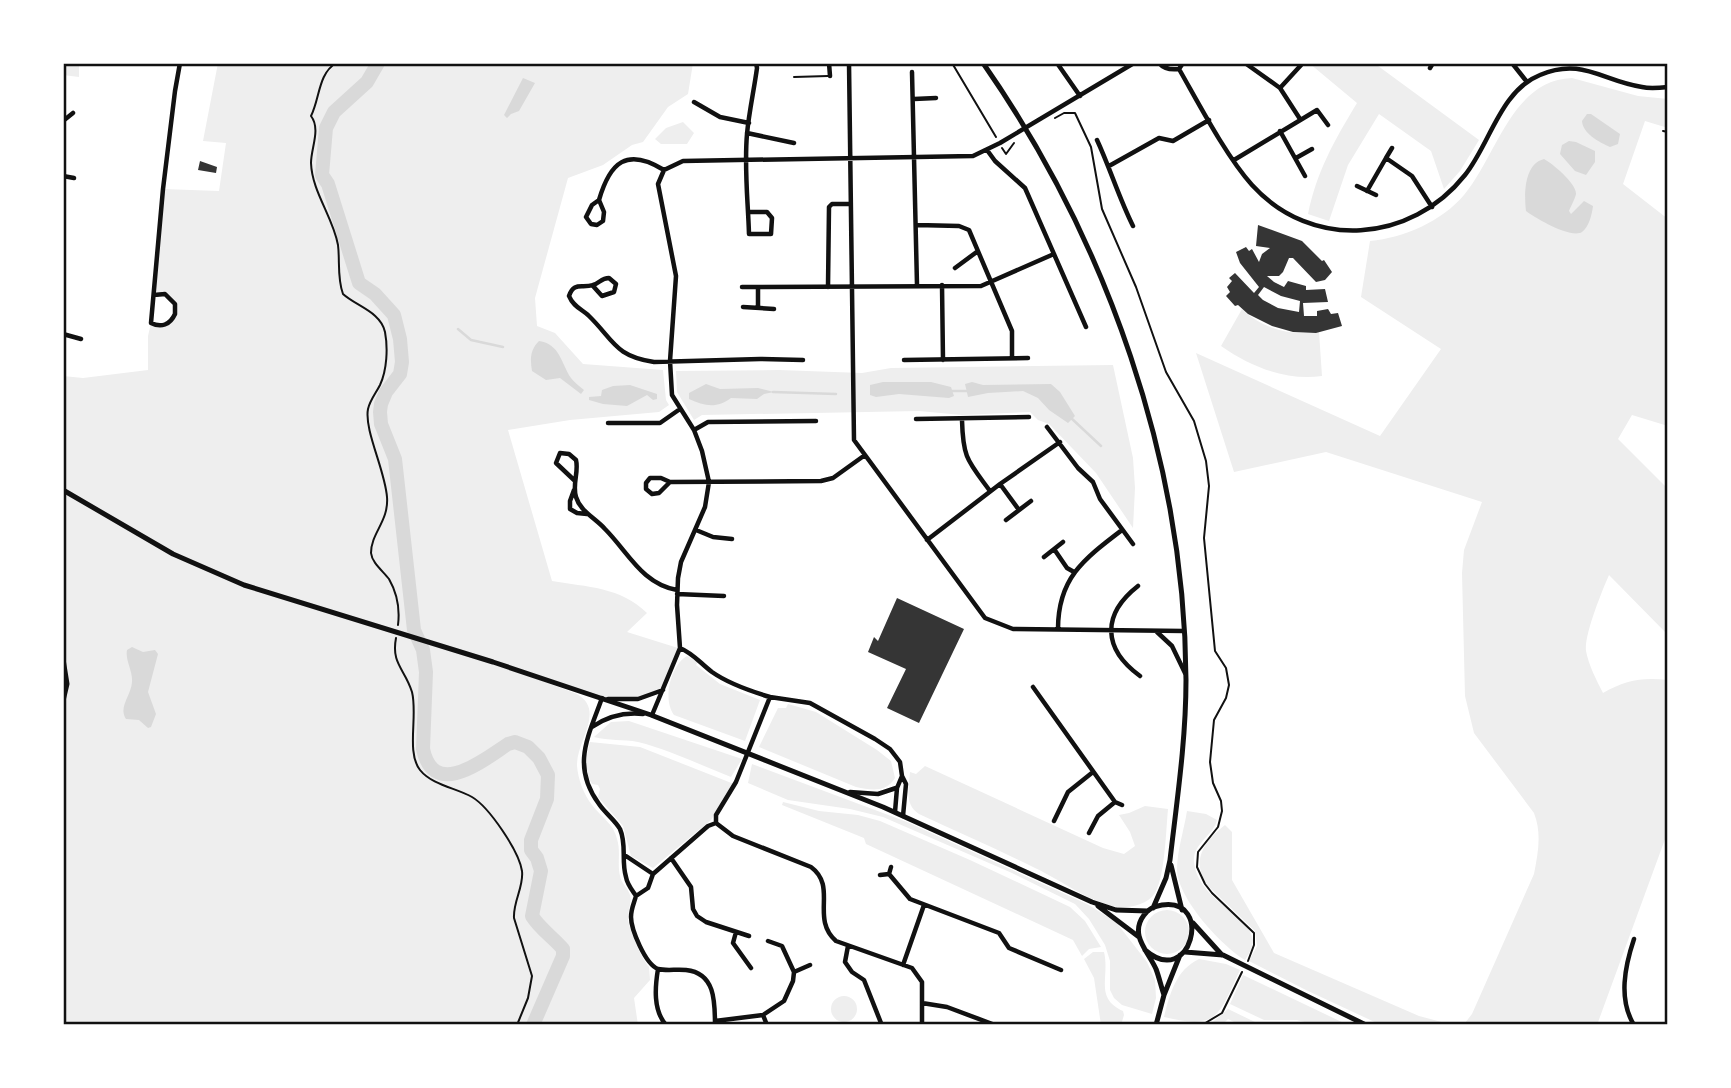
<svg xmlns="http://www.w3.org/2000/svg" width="1731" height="1088" font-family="'Asap Condensed',sans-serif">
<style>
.green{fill:#eee}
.water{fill:#d9d9d9}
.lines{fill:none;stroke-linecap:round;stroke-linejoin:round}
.stream{stroke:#d9d9d9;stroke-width:2.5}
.river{stroke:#d9d9d9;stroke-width:14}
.building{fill:#353535;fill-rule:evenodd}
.path{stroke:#111;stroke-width:2}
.service{stroke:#111;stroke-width:2}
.minor{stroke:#111;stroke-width:4.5}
.tertiary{stroke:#111;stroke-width:5}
.neatline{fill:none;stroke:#111;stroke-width:2.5}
</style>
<rect width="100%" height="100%" fill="#fff"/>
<!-- green -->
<path class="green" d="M63,63H79V77L63,75Z
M218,63H693L688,94L668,107L643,142L632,145L603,165L568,178L535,298L537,326L555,333L583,364L663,370L666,400L669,405L659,412L570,420L508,430L552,581C587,587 621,587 647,613L627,632L678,648L664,690L638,699H601L521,673L577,694C606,711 576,741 577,766C578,779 584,795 592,805C601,817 614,824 617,839C621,851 617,864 620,876C621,883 628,888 630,895C632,903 628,909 628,919C629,930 642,959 649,967L650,980L634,998L638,1025H63V376L83,378L148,370V336L151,323L166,324L176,310L170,297L154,295L163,189L219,191L226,143L203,141Z
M1309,63H1374L1479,140L1460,171L1444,189L1431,151L1379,114L1348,165L1329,221L1308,214C1317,171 1334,141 1357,103Z
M1572,78L1638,96L1668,99V128L1645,121L1623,184L1668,219V426L1632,415L1618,439L1665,486L1668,501V675L1667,634L1609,575C1602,591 1584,635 1586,651C1589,666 1596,679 1603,693C1625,680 1643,677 1668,680V775L1665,785L1668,787V831L1597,1025H1460L1465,1023L1472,1014L1534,874C1538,853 1542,834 1534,813L1474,733L1465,696L1462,573L1464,550L1482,502L1326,452L1234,472L1196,353L1380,436L1441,349L1361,297L1370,241C1404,238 1442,221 1464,195C1497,155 1512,80 1572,78Z
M683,122L694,133L687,144H661L655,139L666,128Z
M1242,309C1262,329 1292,336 1319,332L1322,376C1286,381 1251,367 1221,346Z
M1113,365L1133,458L1135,488L1133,528L1096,473L1049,424L1038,420L1030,412L962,415L919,411L702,415L694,420L677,392L676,371L779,370L862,373L891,368Z
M687,656L698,662L696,665L720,684L760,700L745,741L674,715C662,699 671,665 687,656Z
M788,704L816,712L877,750L891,761L895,778C886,793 871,790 856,787L759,747L778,708H786Z
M629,721L742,759L731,777C700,765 670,750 638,742C623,739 609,741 594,737L611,722Z
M590,742L640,747L734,784L711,820L653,868L631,856L623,826L598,797L600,789L598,785L592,784C584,771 586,756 590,742Z
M752,764L907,822L1087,904L1116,922L1147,962L1155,980L1156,998L1152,1014L1122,1005L1114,998L1110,990V961L1105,945L1089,919L1075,904L1012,873L883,817L850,809L788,800L748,783Z
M925,766L1103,848L1124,854L1135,846L1130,832L1119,815L1129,813L1145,806L1168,809C1166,830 1165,876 1155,893C1147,905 1130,908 1117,907C1089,902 1061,880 1035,868C997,849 958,832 919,814C904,804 909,788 910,772L916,774Z
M783,802L819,811L858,815L880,821L970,860L1070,907L1085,921L1101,947L1089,949L1082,956L1073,940L866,844L864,838L782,805Z
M1187,811L1206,814L1217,820C1214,835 1192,844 1194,862C1198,901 1249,913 1253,940C1253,947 1249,954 1245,960C1222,946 1178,899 1177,870C1177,851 1184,830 1187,811Z
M1225,825L1232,832V880L1274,953L1419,1016L1453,1025H1381L1306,990L1249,961L1257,946L1255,931L1208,886C1190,860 1204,842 1225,825Z
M1145 932a22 22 0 1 1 44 0a22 22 0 1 1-44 0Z
M1093,952H1104C1110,977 1094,998 1123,1011L1124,1015L1121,1025H1101L1094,978L1084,959Z
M1199,959L1226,964L1240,970C1218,1016 1219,1030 1164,1017C1170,993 1176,970 1199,959Z
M1243,975L1348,1025H1316L1297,1020H1264L1230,1004Z
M831 1009a13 13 0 1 1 26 0a13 13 0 1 1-26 0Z
M1228,1009L1255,1022L1299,1025H1240L1228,1019L1222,1025H1209Z"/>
<!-- water -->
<path class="water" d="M523,78L535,83L519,111L511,114L507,118L504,115Z
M1587,114H1591L1620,134L1618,144L1610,147C1599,142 1583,134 1582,121Z
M1569,141L1576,142L1595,151V162L1586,175L1575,171L1560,154L1562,145Z
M1544,159C1552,163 1577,184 1576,194C1575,199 1571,206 1569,211L1571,214L1584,201L1593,206C1592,214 1589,227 1582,232C1571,239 1535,218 1526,211C1524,194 1524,164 1544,159Z
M539,341C560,344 561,363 571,378C574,382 579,386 584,390L581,394L560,378L546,380L532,371C530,359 530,350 539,341Z
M883,382H931L951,387L954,396L949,398L899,394L876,397L870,395V385Z
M972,382L983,385L1051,384L1060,392L1075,416L1068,423L1049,410L1038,398L1023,391L988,393L968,397L965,384Z
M706,384L720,389L758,388L774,392L764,394L757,399L731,398C717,409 704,406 689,399V393Z
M630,385L657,394V399L653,400L647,395L627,406L603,404L589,400V397L601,396L602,390L613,386Z
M132,647L143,652L155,650L158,654L148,692L156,714L151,727L148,728L139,720L126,719C118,707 131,696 132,682C133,671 125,660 127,650Z"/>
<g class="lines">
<!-- stream -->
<path class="stream" d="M458,329L471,340L503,347
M952,391H970
M773,392L836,394
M1070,417L1101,446"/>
<!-- river -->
<path class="river" d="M378,63L367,82L334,112L326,128L322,175L328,184L359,283L375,294L394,315L400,339L402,362L400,374L386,392L381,404L380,412L381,424L395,459L414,630L423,650L426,672L423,749C434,801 485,759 508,744L515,742L528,747L539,758L548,775L547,799L531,840V850L537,858L541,871L532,916C540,929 553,937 563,949V956L533,1025"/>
</g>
<!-- building -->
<path class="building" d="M200,161L217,167L216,173L198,170Z
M1258,225L1302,241L1322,261L1324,260L1332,272L1325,280L1316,282L1293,258H1289L1283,272L1279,276H1267L1274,282L1284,287L1288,281L1306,286V290L1325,289L1328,302L1303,303L1304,316H1317V311L1328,309L1331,314L1338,313L1342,326L1316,333L1293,332L1272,326L1248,314L1238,305L1235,306L1226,296L1230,292L1227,287L1232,281L1229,278L1235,273L1254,293L1259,287L1240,263L1236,252L1246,247L1249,251L1252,249L1259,262L1262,254L1270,248L1256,246ZM1264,287L1281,296L1300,301L1299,312L1278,308L1263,300L1258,295Z
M897,598L964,629L919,723L887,708L906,669L868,652L874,637L878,641Z"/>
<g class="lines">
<!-- path -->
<path class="path" d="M336,63C318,74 320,98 311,116C321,129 311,148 311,163C312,192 333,217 338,245C340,261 337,278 343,294C356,306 381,312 385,332C388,348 387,370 380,385C376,393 370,400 368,409C364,430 385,470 387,497C389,521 371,533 371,553C372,563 383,571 389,579C397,593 400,609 398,625
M952,63L996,137
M1055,118L1064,113H1075L1091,147L1102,209L1136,287L1166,372L1194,421L1206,461L1209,486L1204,538L1215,651L1226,668L1229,685L1226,698L1214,720L1210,762L1213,783L1221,801L1222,811L1218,827L1198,852L1197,867L1205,884L1212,893L1254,933V945L1248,961
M1002,148L1006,154L1014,143
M396,638C391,664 405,669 412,692C418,716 406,752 420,770C432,785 456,788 472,797C489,807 519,851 522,871C524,887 513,901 514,918L532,976L528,998L517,1025
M1182,1025H1189
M1202,1025L1222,1013L1242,972"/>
<!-- service -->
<path class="service" d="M794,77L828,76
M1663,131L1668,132"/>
<!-- minor -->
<path class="minor" d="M829,63L830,76
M849,63L854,440L985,618L1013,629L1184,631
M1057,63L1080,96
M1159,63C1164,69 1171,70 1179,69L1183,63
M1245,63L1280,88L1300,119
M1512,63L1527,82
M1430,68L1433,63
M1179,69C1199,104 1226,156 1252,185C1312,251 1411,243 1465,175C1490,144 1500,91 1540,75C1582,57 1602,81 1642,87C1650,89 1659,88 1668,87
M912,72L917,285
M1280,88L1302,64
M914,99L936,98
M694,102L720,117L749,123
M63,121L73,113
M1280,131L1305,176
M747,133L794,143
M1097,140C1110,168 1119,198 1133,226
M987,150L995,161L1025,188L1086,327
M1296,158L1312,149
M1386,158L1392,148
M1234,160L1317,110L1328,125
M1109,166L1159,138L1173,141L1209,120
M63,176L74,178
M1357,186L1376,195
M1367,191L1386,158L1412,176L1432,207
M599,200L592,205L586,217L591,224L597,225L603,221L604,212L599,200C610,162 627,147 664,170
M748,212H767L772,218L771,234H749C748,201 744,168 747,134C749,112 754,90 757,68L756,63
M917,225L959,226L969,230L1012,331V358
M955,268L978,251
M942,285L943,360
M593,286L602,296L614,292L616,284L609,278C601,278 600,283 593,285C582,289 574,281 569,296C573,306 581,309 588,315C614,340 614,356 654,362L760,359L803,360
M742,287L981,286L1054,254
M828,287L829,207L832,204H850
M154,295L165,294L175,304V314C170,325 161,328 151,323L163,189L175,91L180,63
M758,306V287
M743,307L774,309
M63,334L81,339
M904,360L1028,358
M916,419L1029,417
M962,420C963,459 968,461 990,491
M608,423H660L680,409
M1047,427L1078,468L1093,482L1100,499L1133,544
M694,430L708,422L816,421
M574,480L556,463L560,453L569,454L576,460C579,472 572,484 576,497C580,511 595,518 605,529C628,552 642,584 677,590
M670,482L661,478H650L646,483V489L652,494L659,493L670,482L821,481L833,478L865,455
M574,490L570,501V509L577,513L587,514
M1019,510L1000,484L1060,442
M1006,520L1031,501
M696,530L713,537L732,539
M927,540L1000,484
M1054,549L1067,568L1074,572
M1044,557L1063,542
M1138,586C1101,615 1103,649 1140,676
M677,594L724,596
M1058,629C1058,578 1084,559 1122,530
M1157,632L1172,646L1185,673
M1033,687L1115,802L1122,805
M770,697L810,703L875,739L890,749L900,762L902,776
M602,698C588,737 571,766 599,804C605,813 615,820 620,829C627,845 621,861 626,877C627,884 632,890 636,896C634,903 631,909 631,917C631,929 645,964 658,969C666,971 677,969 686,970C715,973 715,1001 715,1025
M608,699H638L663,690
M652,715L680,648L677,605L678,578L681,562L705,507L709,482L702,451L694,430L672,395L670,361L676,276L658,184L664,170L683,161L973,156L1000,143L1134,63
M592,727C608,716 624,712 643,714
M850,792L878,794L896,788
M895,812L897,788L902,776L906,784L903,816
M1054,821L1068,792L1093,772
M716,823L733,836L811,867C838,887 810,918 836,941L912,968L922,982V1025
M1089,833L1098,816L1115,802
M626,856L653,874L708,826L716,823V815L736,782L770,697C750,691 729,684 712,672C700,663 694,654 680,648
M671,858L691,887L693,909L697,916L706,922L749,936
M889,874L910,899L999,933L1009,948L1061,970
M889,874L891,867
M880,875L889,874
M636,896L648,888L653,874
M736,932L733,943L751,968
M848,946L845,962L852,972L864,980L881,1023L876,1025
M903,965L924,905
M658,969C655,987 653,1010 666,1025
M794,972L810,965
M922,1003L947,1007L995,1025
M763,1015L767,1025
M715,1021L763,1015L784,1001L793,981L794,972L782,946L768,941
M1634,1025C1618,999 1625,966 1634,939"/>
<!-- tertiary -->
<path class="tertiary" d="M983,63C1107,241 1185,462 1186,680C1186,740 1177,800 1170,860L1166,878L1153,908
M63,490L173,554L244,585L493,662L651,715L883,807L1092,902L1116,910L1148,911
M63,659L67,684L63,701
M1171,865L1182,910
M1098,906L1139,937
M1193,923L1222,955
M1145,950C1191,990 1214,897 1162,905C1155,906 1148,909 1144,915C1129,935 1148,951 1156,969C1159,977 1161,986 1164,995
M1185,952L1223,955L1366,1025
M1156,1025L1164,995L1180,955"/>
</g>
<!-- border -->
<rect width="1731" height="1088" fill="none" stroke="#ffffff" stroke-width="130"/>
<rect x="65" y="65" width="1601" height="958" class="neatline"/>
</svg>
